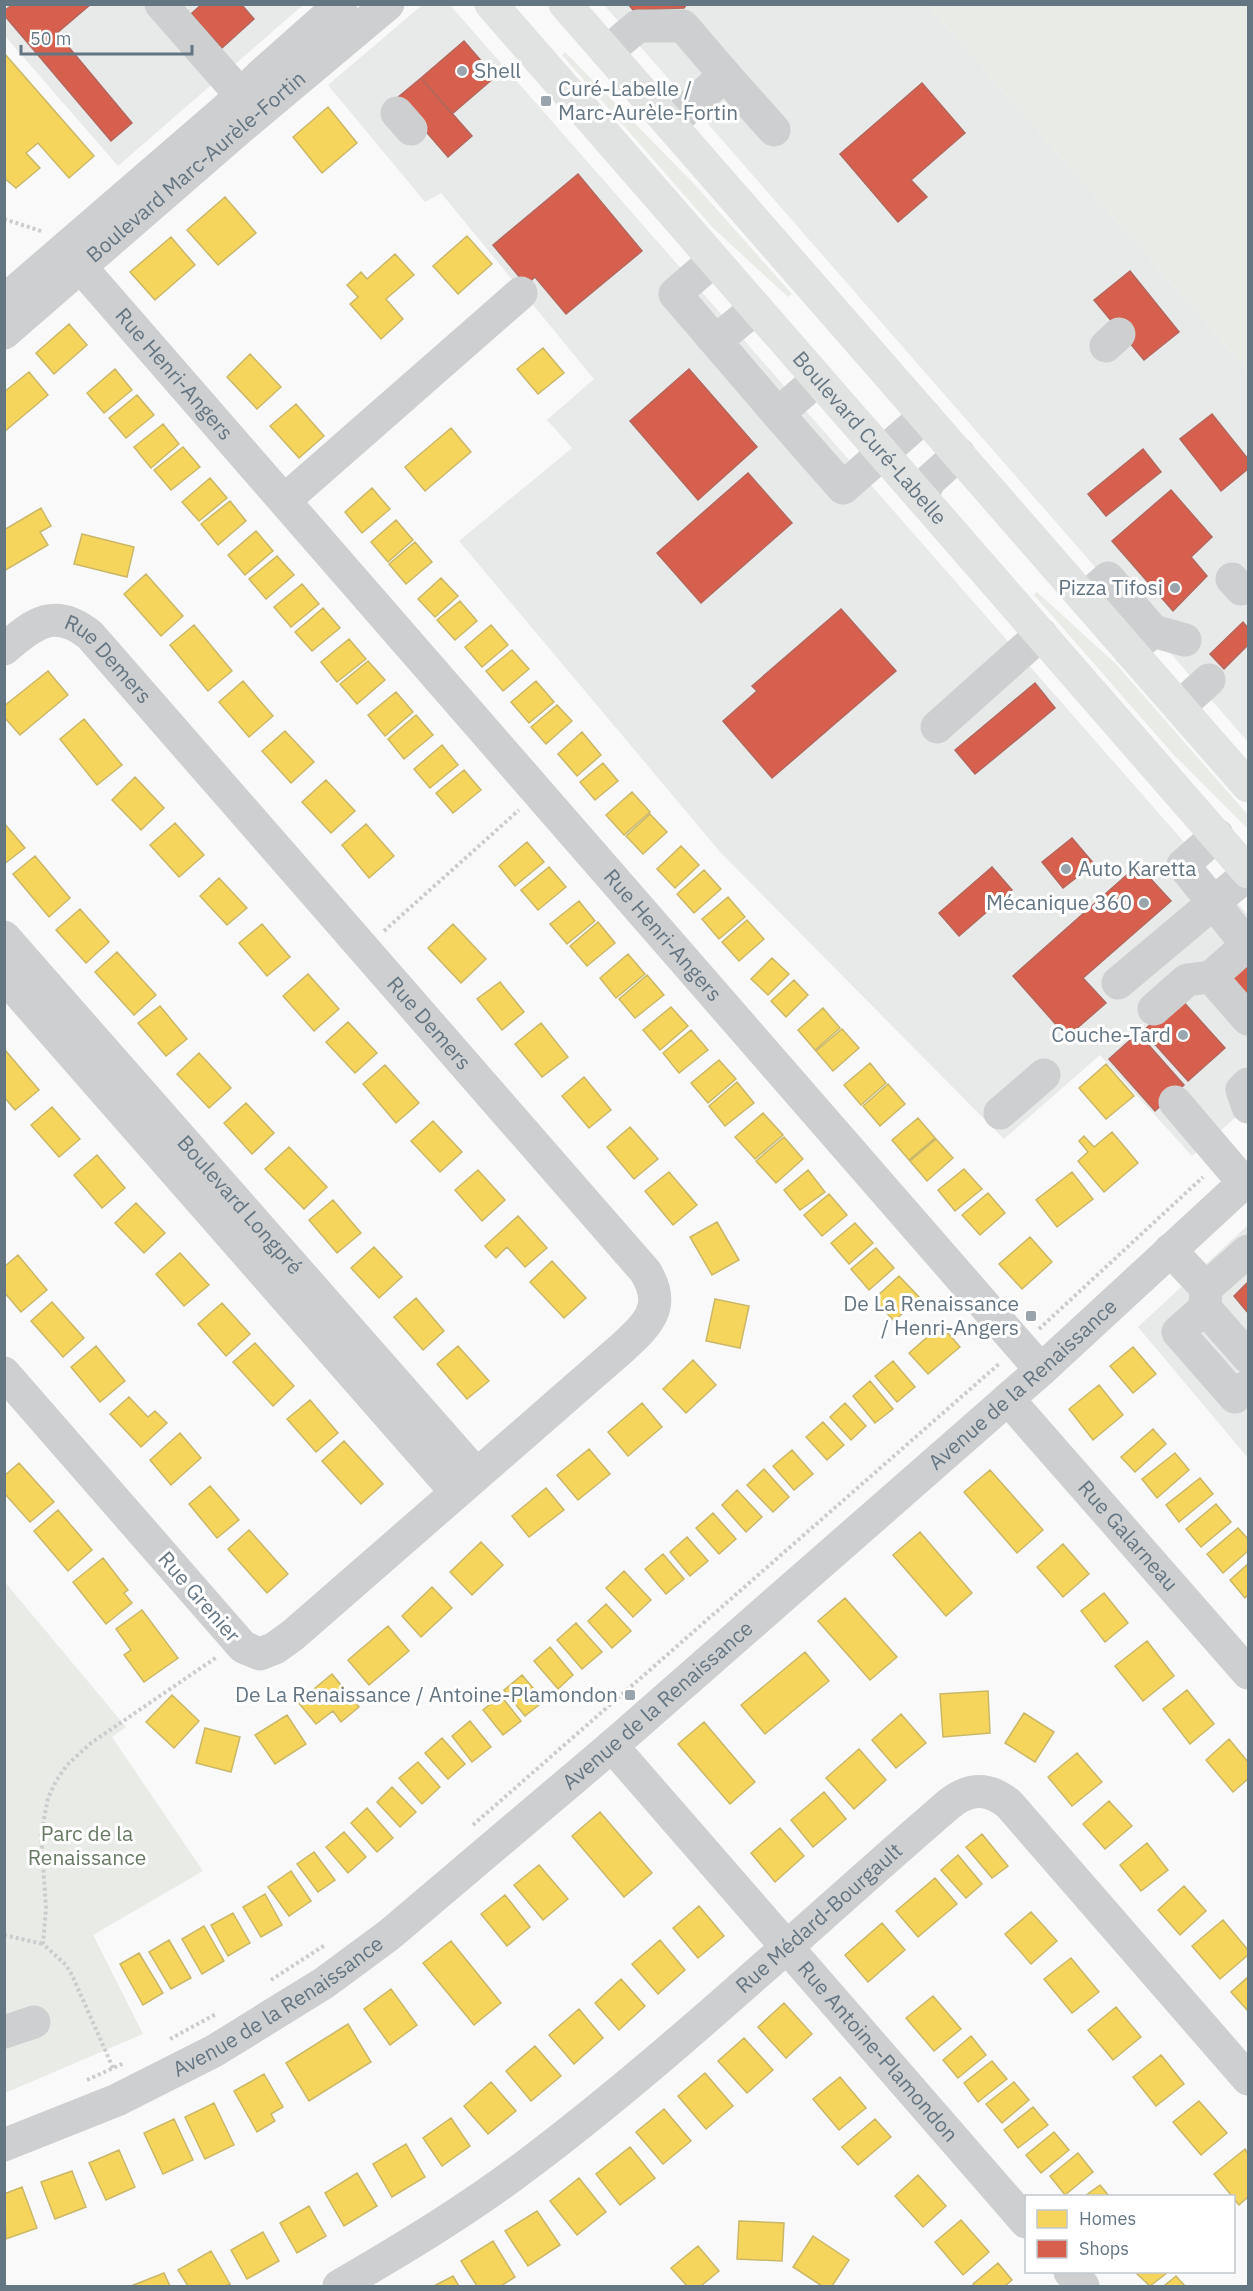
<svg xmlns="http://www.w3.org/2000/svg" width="1253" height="2291" font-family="'IBM Plex Sans',sans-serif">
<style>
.built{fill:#e8e9e9}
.green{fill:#e8ebe6}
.homes{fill:#f6d55c;stroke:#cab868;stroke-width:1.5}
.shops{fill:#d6604d;stroke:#b4675d;stroke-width:1.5}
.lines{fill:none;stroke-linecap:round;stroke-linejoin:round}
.path{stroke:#cbcccd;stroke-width:4;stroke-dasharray:3 3;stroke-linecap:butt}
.minor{stroke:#cecfd0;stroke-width:33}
.major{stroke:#e1e2e2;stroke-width:33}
.poi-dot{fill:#99a4ac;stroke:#fff;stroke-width:2}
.labels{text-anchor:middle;stroke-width:6;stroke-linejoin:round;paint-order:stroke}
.poi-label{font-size:21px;fill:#657683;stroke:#fff;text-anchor:end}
.street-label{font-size:21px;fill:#657683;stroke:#fff}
.park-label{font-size:21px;fill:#687a64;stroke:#fff}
</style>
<rect width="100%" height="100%" fill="#f9f9f9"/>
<!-- built -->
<path class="built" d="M4,5H303L118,166L5,36Z
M422,5H450L1248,915V1106L1192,1156L1100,1055L1004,1139L721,853L459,541L572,448L547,420L594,379L441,193L425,202L328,85Z
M604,5H927L1248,371V742Z
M1248,1225V1458L1138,1327Z"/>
<!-- green -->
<path class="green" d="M927,5H1248V371Z
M565,52L696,186L792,294L788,297L712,227L562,55Z
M1037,592L1116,664L1248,815V829L1173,754L1034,595Z
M4,1581L126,1727L112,1737L203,1871L93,1935L143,2034L5,2093Z"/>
<!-- homes -->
<path class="homes" d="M4,53L94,156L69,178L38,143L26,153L40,168L16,188L4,178Z
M328,107L357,143L322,173L293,137Z
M225,197L256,233L218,265L187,230Z
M467,236L492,264L458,294L433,266Z
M171,237L195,265L155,300L130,272Z
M395,254L414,275L386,299L403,319L381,339L350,304L358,297L347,285L361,272L367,279Z
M69,324L87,345L54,374L36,353Z
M543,348L564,373L538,394L517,369Z
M250,354L281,387L257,409L227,377Z
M115,369L132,390L104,413L87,393Z
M29,372L48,395L4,432V392Z
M137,395L154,415L126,438L109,418Z
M296,404L324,436L299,458L270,426Z
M163,424L179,444L151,468L134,447Z
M451,428L471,452L425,491L405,467Z
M183,447L200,467L171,490L154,470Z
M210,478L227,498L199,521L182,502Z
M372,488L390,509L362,533L345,512Z
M230,501L246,521L218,545L201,524Z
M41,508L51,526L40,532L48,545L4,571V530Z
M396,520L413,540L388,562L371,542Z
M256,531L273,551L245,575L228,555Z
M82,534L134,547L127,577L74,564Z
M415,542L432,562L406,584L389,564Z
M277,556L294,575L266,599L249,579Z
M146,574L183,616L161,636L124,594Z
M441,578L458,596L435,617L418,599Z
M302,584L319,604L291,627L274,607Z
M460,601L477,621L455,640L437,620Z
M323,608L340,628L312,651L295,632Z
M194,625L232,671L208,691L170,645Z
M491,625L508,645L482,667L465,647Z
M349,639L366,659L337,682L321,662Z
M512,650L529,669L503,691L486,671Z
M368,661L385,680L357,704L340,684Z
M48,671L68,695L20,735L4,717V706Z
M243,681L273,716L249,737L219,702Z
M536,681L554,702L529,723L511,702Z
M396,692L413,712L385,736L368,715Z
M557,705L572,721L546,744L531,727Z
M416,715L433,735L404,759L388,739Z
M84,719L122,765L97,785L60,739Z
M285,731L314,762L291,783L262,751Z
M582,732L601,755L577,776L558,754Z
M442,745L458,765L430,788L414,769Z
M603,763L618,781L595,800L580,782Z
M464,770L481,790L453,813L436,793Z
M135,777L164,808L141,830L112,800Z
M326,780L355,811L331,833L302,802Z
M632,792L650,812L624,835L606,815Z
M650,814L667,832L643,854L626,836Z
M4,823L25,848L4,864Z
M175,823L204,855L179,877L150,845Z
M366,824L394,856L369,878L342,845Z
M527,842L544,862L515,886L499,866Z
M681,846L699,865L675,888L657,869Z
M35,856L70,898L49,917L13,874Z
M549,867L566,887L538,910L521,890Z
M704,870L721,889L694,913L677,894Z
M219,878L247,908L227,925L200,896Z
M728,897L745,917L719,939L702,919Z
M579,901L595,921L567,944L550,924Z
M80,909L109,942L86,963L56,930Z
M747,920L764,939L739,961L722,942Z
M598,922L615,943L587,966L570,946Z
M262,924L290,957L267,976L239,943Z
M453,924L486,959L461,983L428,948Z
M117,952L156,995L134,1015L95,972Z
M628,954L645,974L616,998L600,978Z
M772,958L789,974L768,995L751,979Z
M308,974L339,1009L314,1031L283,996Z
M647,975L664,995L635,1018L619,999Z
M794,980L808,995L786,1017L771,1001Z
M500,982L524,1012L502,1030L477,999Z
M160,1006L187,1039L166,1056L138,1023Z
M671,1007L688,1026L660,1050L643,1030Z
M823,1008L840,1028L815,1050L798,1030Z
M348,1022L377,1053L355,1073L326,1042Z
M541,1023L568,1057L542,1077L515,1044Z
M842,1029L859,1048L833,1071L816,1051Z
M691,1030L708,1050L679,1073L663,1053Z
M5,1050L39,1090L15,1110L4,1097Z
M199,1053L231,1088L209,1108L177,1074Z
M719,1060L736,1079L708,1103L691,1083Z
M870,1063L886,1083L861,1105L844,1085Z
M1106,1064L1134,1096L1106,1119L1079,1088Z
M385,1065L419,1103L396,1123L363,1084Z
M584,1077L611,1110L589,1128L562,1096Z
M737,1082L754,1103L725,1126L709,1106Z
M888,1084L905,1104L880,1126L863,1106Z
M246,1103L274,1133L252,1154L224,1123Z
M52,1107L80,1139L59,1157L31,1125Z
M763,1113L783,1135L755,1159L735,1137Z
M918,1118L935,1138L909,1160L892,1140Z
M433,1121L462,1152L440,1172L411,1141Z
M630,1127L658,1159L634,1179L607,1147Z
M1112,1132L1138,1163L1104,1192L1078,1161L1088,1152L1079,1141L1084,1136L1094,1147Z
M784,1137L803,1159L776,1183L756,1161Z
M936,1139L953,1158L927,1181L910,1161Z
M289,1147L327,1187L304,1209L265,1169Z
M97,1155L125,1188L102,1208L74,1175Z
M964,1169L982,1189L955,1211L938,1190Z
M478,1170L505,1200L482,1221L455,1190Z
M808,1170L825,1192L800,1210L784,1190Z
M669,1172L697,1205L673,1225L645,1191Z
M1072,1172L1093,1199L1057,1227L1036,1200Z
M988,1193L1005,1213L980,1235L962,1215Z
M829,1194L847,1215L822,1236L804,1215Z
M333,1200L361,1233L337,1253L309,1220Z
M136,1203L165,1233L144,1253L115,1223Z
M518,1216L547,1248L525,1267L507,1247L496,1258L485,1246Z
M717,1222L739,1260L712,1275L690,1237Z
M855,1223L873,1243L849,1264L831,1243Z
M1030,1237L1052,1262L1022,1289L999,1264Z
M374,1247L402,1277L379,1298L351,1268Z
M876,1248L894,1268L869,1290L851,1269Z
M180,1253L209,1285L184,1306L156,1274Z
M18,1255L47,1290L21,1312L4,1292V1267Z
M552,1261L586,1298L564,1318L530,1282Z
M899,1276L920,1298L894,1321L874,1299Z
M416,1298L444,1331L423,1350L394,1317Z
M715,1299L749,1306L740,1348L706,1341Z
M52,1302L84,1338L63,1357L31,1321Z
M222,1303L250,1334L226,1356L198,1324Z
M941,1325L960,1347L928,1374L909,1353Z
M255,1343L294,1386L273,1406L233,1362Z
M96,1346L125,1381L100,1402L71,1367Z
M458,1346L489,1381L467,1399L437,1364Z
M1133,1347L1156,1374L1133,1393L1110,1366Z
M693,1360L716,1385L686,1413L663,1389Z
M893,1361L915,1387L897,1402L875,1376Z
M870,1381L893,1409L875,1423L853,1396Z
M1099,1385L1123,1415L1093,1440L1069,1409Z
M129,1397L148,1417L155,1411L167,1423L141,1447L110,1414Z
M310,1400L338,1433L316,1452L287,1419Z
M642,1403L662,1427L628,1456L608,1432Z
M845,1403L866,1426L851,1440L830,1417Z
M823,1422L844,1445L827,1460L806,1437Z
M1153,1429L1166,1444L1135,1472L1121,1457Z
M180,1433L201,1458L171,1485L150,1460Z
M344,1441L383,1484L361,1504L322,1461Z
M589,1449L610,1474L578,1500L557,1475Z
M792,1450L813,1474L794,1490L773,1466Z
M1175,1453L1189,1470L1157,1498L1142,1479Z
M19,1463L54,1502L30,1522L4,1493V1476Z
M764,1469L789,1497L773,1512L747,1485Z
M990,1470L1043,1530L1017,1553L964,1492Z
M1200,1478L1213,1494L1179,1522L1166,1505Z
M210,1486L239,1520L217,1538L189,1504Z
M546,1488L564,1510L529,1537L512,1516Z
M737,1490L762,1517L746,1532L722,1505Z
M1216,1504L1231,1522L1201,1547L1186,1529Z
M58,1510L92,1550L68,1571L34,1531Z
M713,1513L736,1539L719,1554L696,1528Z
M1238,1528L1248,1539V1551L1223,1573L1207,1554Z
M249,1530L288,1574L267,1593L228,1549Z
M920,1532L972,1593L946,1616L893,1555Z
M687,1537L708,1561L690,1576L670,1552Z
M481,1542L503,1565L472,1595L450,1572Z
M1063,1544L1089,1574L1063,1597L1037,1567Z
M663,1554L684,1579L666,1594L645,1569Z
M103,1558L128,1590L124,1593L132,1603L106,1624L73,1582Z
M1248,1564V1595L1245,1598L1230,1580Z
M624,1571L651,1600L633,1617L606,1588Z
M432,1587L452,1608L421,1637L402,1616Z
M1104,1593L1128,1623L1105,1642L1081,1611Z
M845,1598L897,1657L870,1680L818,1621Z
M606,1604L631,1631L612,1648L588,1621Z
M142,1610L178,1658L144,1682L124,1655L131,1650L116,1629Z
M576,1623L602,1652L582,1669L557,1640Z
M388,1626L409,1651L369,1685L348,1660Z
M1147,1641L1174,1676L1143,1701L1115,1666Z
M550,1647L573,1675L558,1689L534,1661Z
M805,1652L829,1681L765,1734L741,1705Z
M332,1674L359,1707L341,1722L333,1711L316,1724L298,1702Z
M522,1675L544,1701L525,1716L504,1690Z
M1187,1690L1214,1724L1190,1744L1163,1709Z
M988,1691L990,1733L943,1737L940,1694Z
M172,1695L199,1721L174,1748L146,1722Z
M501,1696L521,1721L503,1735L483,1710Z
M1024,1713L1054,1732L1035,1762L1005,1743Z
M901,1714L926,1743L896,1768L872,1740Z
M287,1715L306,1744L275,1764L255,1735Z
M470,1721L491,1747L472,1762L452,1736Z
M704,1722L755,1782L730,1804L678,1744Z
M205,1728L240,1737L231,1772L196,1763Z
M442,1738L465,1764L448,1779L425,1753Z
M1229,1739L1248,1762V1779L1233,1792L1206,1760Z
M859,1749L886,1780L854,1809L826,1778Z
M1077,1753L1102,1782L1072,1806L1048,1777Z
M418,1762L440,1787L422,1804L399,1778Z
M392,1787L416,1812L400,1827L377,1802Z
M824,1792L846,1819L813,1847L791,1820Z
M1109,1801L1132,1826L1105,1849L1083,1824Z
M367,1808L393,1838L377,1852L351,1823Z
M600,1812L652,1873L624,1897L572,1836Z
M780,1828L804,1856L775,1882L751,1853Z
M344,1832L366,1857L348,1873L326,1847Z
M982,1834L1008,1866L992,1878L966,1847Z
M1147,1843L1168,1870L1141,1891L1120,1865Z
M314,1852L335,1880L318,1892L297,1864Z
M958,1855L982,1884L966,1898L941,1870Z
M539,1865L568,1899L543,1920L514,1885Z
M291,1871L311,1901L289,1916L268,1887Z
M935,1878L957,1904L918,1937L896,1911Z
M1184,1886L1206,1911L1180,1935L1158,1910Z
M265,1894L282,1925L261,1937L243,1907Z
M505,1895L530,1927L507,1946L481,1914Z
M699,1906L724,1936L698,1958L673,1928Z
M1031,1912L1057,1941L1031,1964L1005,1934Z
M233,1913L250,1943L228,1956L211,1925Z
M1223,1920L1248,1950V1955L1220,1979L1192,1946Z
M882,1923L905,1950L868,1982L845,1955Z
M204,1926L224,1961L202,1974L182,1939Z
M169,1940L191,1978L171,1989L149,1952Z
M660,1940L685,1970L658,1994L632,1964Z
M451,1941L501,2003L474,2025L423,1963Z
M139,1953L163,1993L143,2005L120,1964Z
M1071,1958L1099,1992L1072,2013L1044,1979Z
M1248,1977V2011L1231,1992Z
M621,1979L645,2006L619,2030L595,2003Z
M391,1989L417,2025L390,2045L364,2009Z
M933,1996L961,2029L934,2051L906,2018Z
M784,2003L812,2034L786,2058L758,2027Z
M1116,2007L1141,2037L1113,2060L1088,2030Z
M579,2009L603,2038L574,2064L549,2035Z
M348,2024L371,2062L309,2101L286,2063Z
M971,2036L986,2055L958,2078L943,2060Z
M744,2038L773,2070L747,2093L718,2061Z
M535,2046L561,2076L531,2101L506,2071Z
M1161,2055L1184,2084L1156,2106L1133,2077Z
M992,2061L1007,2079L978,2102L964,2083Z
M705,2073L733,2106L706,2129L678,2096Z
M264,2074L283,2107L271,2114L275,2121L257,2132L234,2091Z
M840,2077L866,2108L839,2130L813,2099Z
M491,2082L516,2111L488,2134L464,2106Z
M1014,2082L1029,2100L1002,2123L986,2104Z
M1199,2101L1227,2133L1201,2155L1173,2122Z
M214,2103L234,2145L205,2159L185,2117Z
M1033,2107L1048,2125L1018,2148L1004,2130Z
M664,2109L691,2141L663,2164L636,2132Z
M451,2118L470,2146L442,2166L423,2138Z
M174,2119L193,2160L163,2174L144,2133Z
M875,2119L891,2137L858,2165L842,2147Z
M1054,2132L1069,2150L1041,2173L1026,2155Z
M406,2144L425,2177L392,2197L373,2164Z
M630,2147L655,2178L620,2205L596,2174Z
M1245,2149L1248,2154V2197L1239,2205L1214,2174Z
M119,2150L135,2187L106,2200L89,2163Z
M1078,2153L1093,2172L1065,2195L1050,2176Z
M72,2171L86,2207L55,2219L41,2182Z
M357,2173L377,2206L344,2226L325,2193Z
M918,2175L946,2206L923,2227L895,2196Z
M579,2178L606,2212L577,2235L550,2201Z
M1100,2185L1109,2196H1085Z
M22,2187L37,2228L6,2239L4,2194Z
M309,2206L326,2236L297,2253L280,2223Z
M537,2211L560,2245L528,2266L505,2231Z
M961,2220L989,2252L963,2275L935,2242Z
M739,2221L784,2223L782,2261L737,2259Z
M263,2232L279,2261L247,2279L231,2250Z
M813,2236L849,2260L832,2286H822L793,2267Z
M493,2241L515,2277L501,2286H477L461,2261Z
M698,2246L719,2271L701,2286H687L671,2268Z
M211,2251L230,2284L225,2286H188L178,2270Z
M998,2263L1012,2280L1005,2286H975L973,2284Z
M1135,2272H1168L1150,2286Z
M164,2273L170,2286H131Z
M453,2276L459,2286H434Z
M1176,2276L1185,2286H1164Z"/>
<!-- shops -->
<path class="shops" d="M13,4H91L57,33L132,123L111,141L4,15V11Z
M202,4H241L254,19L222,48L191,14Z
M628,4H687L684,8L633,10Z
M464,41L495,77L452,114L421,78Z
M421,78L472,136L448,157L397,98Z
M922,83L965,133L911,180L927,197L898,222L840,154Z
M578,174L642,251L566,314L535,277L526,285L493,245Z
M1130,271L1179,332L1144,360L1094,300Z
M689,369L757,447L698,500L630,421Z
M1212,414L1248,459V469L1221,491L1180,439Z
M1143,449L1161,472L1106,516L1088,494Z
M748,473L792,523L701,603L657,553Z
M1171,490L1212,537L1191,557L1207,576L1173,611L1112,541Z
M841,609L896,671L772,778L723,721L757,691L752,686Z
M1243,622L1248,628V645L1224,669L1210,654Z
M1035,683L1055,708L975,774L955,750Z
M1072,838L1094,864L1063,888L1042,862Z
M1138,865L1171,901L1083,978L1106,1003L1067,1037L1013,976Z
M992,867L1012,890L959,936L939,913Z
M1243,960L1248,966V1002L1225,975Z
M1180,998L1225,1048L1188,1081L1143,1031Z
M1138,1033L1184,1085L1155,1111L1109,1059Z
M1248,1282V1313L1234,1296Z"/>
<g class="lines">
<!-- path -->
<path class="path" d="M4,219L44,232
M384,931L519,810
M1039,1329L1203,1177
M473,1825L1000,1363
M4,1935L43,1944
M271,1980L325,1945
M170,2039L216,2014
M113,2068L72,1975L66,1965L43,1944L46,1908L41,1834L48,1798L56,1781L67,1765L91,1743L217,1657
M87,2080L124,2063"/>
<!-- minor -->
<g class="minor">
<path d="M161,4L255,111"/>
<path d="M607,52L638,26H683L725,75L670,124"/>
<path d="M725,75L774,130"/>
<path d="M397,113L411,129"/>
<path id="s1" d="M65,249L1041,1370"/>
<path d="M714,260L675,294L778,414L818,379"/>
<path d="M4,301L224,111L263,73L341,4"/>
<path id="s2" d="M4,333L239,129L388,4"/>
<path d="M710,335H723L756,308"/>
<path d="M1106,346L1119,334"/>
<path d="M778,414L843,488L925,416"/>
<path d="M921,497L930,480L959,454"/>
<path d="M285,500L521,293"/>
<path d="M1232,579L1241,589"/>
<path d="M1085,599L1108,578L1153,631L1130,651"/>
<path d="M1153,631L1185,640"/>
<path id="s3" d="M4,649C34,624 54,606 90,635L645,1271C668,1307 647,1325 621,1349L293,1635L275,1648L260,1654L243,1647L4,1373"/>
<path d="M1179,707L1209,680"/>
<path d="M937,727L1041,634"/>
<path d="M1217,835L1183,865L1248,946"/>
<path id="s4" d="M4,937L476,1474"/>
<path d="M1248,944L1211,977L1248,1019"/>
<path d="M4,976L456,1492"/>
<path d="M1118,983L1248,874"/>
<path d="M1154,1009L1187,980L1211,977"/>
<path d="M1248,1084L1242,1090L1248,1107"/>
<path d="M1175,1102L1244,1183"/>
<path d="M1000,1113L1044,1075"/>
<path d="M1170,1250L1206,1288L1248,1251"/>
<path d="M1206,1288L1205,1308L1248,1357"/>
<path d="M1205,1308L1178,1332L1235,1397L1248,1386"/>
<path id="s5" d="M1008,1399L1248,1673"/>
<path id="s6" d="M612,1746L1026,2222"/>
<path d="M4,2032L34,2022"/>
<path id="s7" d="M4,2145L117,2100L214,2051L324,1983L389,1935L612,1746L1041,1370L1248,1179"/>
<path d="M1070,2272L1083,2286"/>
<path id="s8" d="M339,2286C406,2247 474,2206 536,2158C679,2049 813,1921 949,1804C969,1788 988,1787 1009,1804L1248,2079"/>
</g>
<!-- major -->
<g class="major">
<path id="s9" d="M491,4L1248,872"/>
<path d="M565,4L1248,786"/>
</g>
</g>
<!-- markers -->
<g class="poi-dot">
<circle cx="462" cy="71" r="6"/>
<rect x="540" y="95" width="12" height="12" rx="3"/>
<circle cx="1175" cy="588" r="6"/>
<circle cx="1066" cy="869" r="6"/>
<circle cx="1144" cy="903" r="6"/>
<circle cx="1183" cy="1035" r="6"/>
<rect x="1025" y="1310" width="12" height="12" rx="3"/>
<rect x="624" y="1689" width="12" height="12" rx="3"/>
</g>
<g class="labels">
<!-- poi labels -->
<g class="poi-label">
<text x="474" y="78" text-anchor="start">Shell</text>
<text x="558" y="96" text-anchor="start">Curé-Labelle /<tspan x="558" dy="24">Marc-Aurèle-Fortin</tspan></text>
<text x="1163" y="595">Pizza Tifosi</text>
<text x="1078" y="876" text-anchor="start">Auto Karetta</text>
<text x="1132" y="910">Mécanique 360</text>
<text x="1171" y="1042">Couche-Tard</text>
<text x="1019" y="1311">De La Renaissance<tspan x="1019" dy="24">/ Henri-Angers</tspan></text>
<text x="618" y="1702">De La Renaissance / Antoine-Plamondon</text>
</g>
<!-- street labels -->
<g class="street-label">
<text dy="7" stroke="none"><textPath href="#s2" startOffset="254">Boulevard Marc-Aurèle-Fortin</textPath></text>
<text dy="7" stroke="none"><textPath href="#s1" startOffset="166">Rue Henri-Angers</textPath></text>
<text dy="7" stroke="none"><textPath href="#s9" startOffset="576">Boulevard Curé-Labelle</textPath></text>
<text dy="7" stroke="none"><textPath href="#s3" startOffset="128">Rue Demers</textPath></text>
<text dy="7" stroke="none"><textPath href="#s1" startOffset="910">Rue Henri-Angers</textPath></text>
<text dy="7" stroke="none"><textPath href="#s3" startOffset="614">Rue Demers</textPath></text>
<text dy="7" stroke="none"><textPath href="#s4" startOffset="357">Boulevard Longpré</textPath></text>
<text dy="7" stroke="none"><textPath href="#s7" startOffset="1280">Avenue de la Renaissance</textPath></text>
<text dy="7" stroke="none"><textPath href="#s5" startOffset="182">Rue Galarneau</textPath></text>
<text transform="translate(199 1597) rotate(49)" y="7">Rue Grenier</text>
<text dy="7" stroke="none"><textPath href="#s7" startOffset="794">Avenue de la Renaissance</textPath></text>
<text dy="7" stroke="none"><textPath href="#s8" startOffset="606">Rue Médard-Bourgault</textPath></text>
<text dy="7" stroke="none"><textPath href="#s7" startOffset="308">Avenue de la Renaissance</textPath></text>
<text dy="7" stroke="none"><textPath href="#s6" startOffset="405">Rue Antoine-Plamondon</textPath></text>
</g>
<!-- park labels -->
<g class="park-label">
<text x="87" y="1841">Parc de la<tspan x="87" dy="24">Renaissance</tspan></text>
</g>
</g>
<!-- border -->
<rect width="1253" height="2291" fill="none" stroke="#657683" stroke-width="12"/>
<!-- legend -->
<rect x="1025" y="2195" width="210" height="78" fill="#ffffff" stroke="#c1c8cd" stroke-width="1.5"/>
<rect x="1037" y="2210" width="30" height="18" fill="#f6d55c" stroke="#c1c8cd" stroke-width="1.5"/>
<text x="1079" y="2225" font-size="18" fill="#657683">Homes</text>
<rect x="1037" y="2240" width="30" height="18" fill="#d6604d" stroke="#c1c8cd" stroke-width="1.5"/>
<text x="1079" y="2255" font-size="18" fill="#657683">Shops</text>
<!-- scale -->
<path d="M21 45v9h171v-9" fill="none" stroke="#657683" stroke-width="3"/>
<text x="30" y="45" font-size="18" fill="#657683" stroke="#ffffff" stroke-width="4.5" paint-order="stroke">50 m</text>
</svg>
